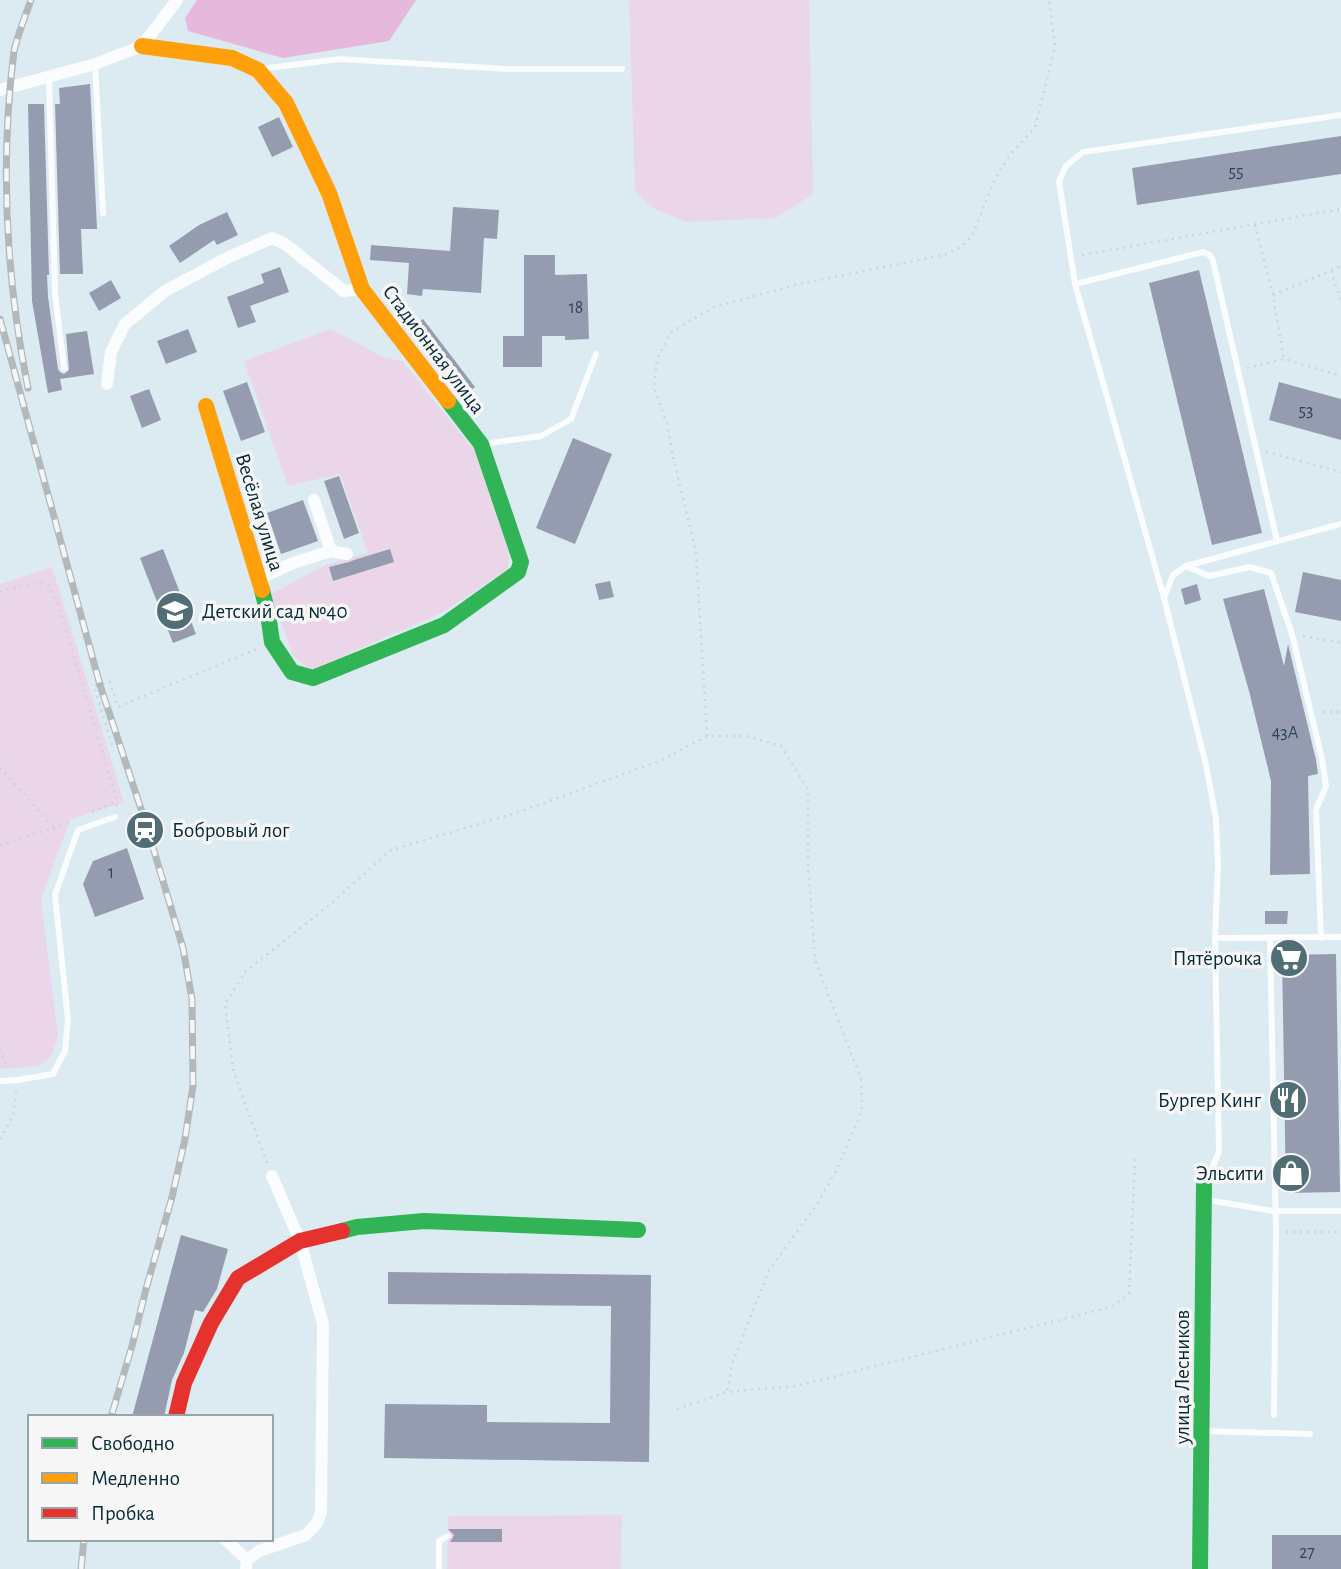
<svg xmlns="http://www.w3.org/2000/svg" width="1341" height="1569" font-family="'Alegreya Sans',sans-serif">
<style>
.green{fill:#ebd6e9}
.forest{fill:#e6b9dc}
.building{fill:#969cb0}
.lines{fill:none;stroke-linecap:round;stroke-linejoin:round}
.path{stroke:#cdd4d6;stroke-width:2.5;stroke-dasharray:2 5;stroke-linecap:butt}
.lane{stroke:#fafcfd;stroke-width:6}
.street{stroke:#fafcfd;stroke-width:12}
.fast{stroke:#30b455;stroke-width:16}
.slow{stroke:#ff9f0a;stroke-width:16}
.jam{stroke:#e5322d;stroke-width:16}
.rail-casing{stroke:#b2b9bb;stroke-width:7}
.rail{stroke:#f6f6f6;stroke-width:4.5;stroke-dasharray:13;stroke-linecap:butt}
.labels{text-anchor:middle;stroke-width:7;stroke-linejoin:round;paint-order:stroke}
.number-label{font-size:18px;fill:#2a4754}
.street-label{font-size:21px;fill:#062b36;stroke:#f6f6f6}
.poi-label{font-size:21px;fill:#062b36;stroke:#f6f6f6;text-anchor:end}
</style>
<rect width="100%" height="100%" fill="#dbebf1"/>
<!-- green -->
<path class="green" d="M629,0H809L813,194L776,218L686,222L650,207L635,191Z
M331,329L383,357L402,361L475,451L509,553L508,569L443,612L311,670L293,656L271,594L326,565L368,553L340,474L288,486L244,361Z
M52,567L124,802L70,820L41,899L58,1036L51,1057L39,1066L0,1069V584Z
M622,1515L621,1569H447L448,1516Z"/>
<!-- forest -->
<path class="forest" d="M197,0H416L389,41L283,58L188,31L185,18Z"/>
<!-- building -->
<path class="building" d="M90,84L97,229H81L83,274H60L55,104H60L59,88Z
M28,104H44L49,275H47L48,297L58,369L60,372L64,374L69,370L66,334L87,331L94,374L60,379L62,390L48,393L32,301Z
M279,117L293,147L272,157L258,127Z
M1341,136V174L1137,205L1132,168Z
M453,207L499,210L497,239L484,238L481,293L423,289L422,296L407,294L409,263L370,260L371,245L450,251Z
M227,212L238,235L217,245L214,240L180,263L169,246L199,225Z
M524,255H555V275L587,274L589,339L565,340V336H542V367H503V336H524Z
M280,267L289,292L250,306L256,322L238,328L227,297L264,283L261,274Z
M1199,270L1262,533L1212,545L1149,283Z
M111,280L121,298L99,311L89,293Z
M423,319L475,387L466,394L413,326Z
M188,329L197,352L166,364L157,341Z
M247,382L265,432L241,441L223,391Z
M1279,382L1341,399V440L1269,420Z
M149,389L161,420L142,428L130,396Z
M573,438L612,454L575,544L536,528Z
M339,476L359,533L344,539L324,481Z
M303,500L318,541L281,554L267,513Z
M163,549L196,634L173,643L140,558Z
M390,549L394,562L333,581L329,567L349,562L354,560Z
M1303,572L1341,580V621L1295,612Z
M610,581L614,597L599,600L595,584Z
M1197,584L1201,600L1185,605L1181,589Z
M1264,589L1284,666L1288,644L1316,760L1318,774L1308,776L1310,874L1270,875L1271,781L1249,691L1223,599Z
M127,848L144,899L95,917L83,884L93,861Z
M1265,911H1288L1287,924H1265Z
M1336,954L1340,1192L1286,1193L1282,955Z
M181,1235L228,1249L217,1289L203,1312L195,1310L184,1353L172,1380L164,1417H132Z
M388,1272L651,1275L649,1462L384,1458L385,1404L487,1405V1422L610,1423L611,1306L388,1304Z
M448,1529H502V1542H450L452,1539L454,1535Z
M1272,1535H1341V1569H1272Z"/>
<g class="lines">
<!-- path -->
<path class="path" d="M1255,225L1273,295L1284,359
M1082,255L1341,209
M1331,271L1341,301
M1273,295L1341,266
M1247,368L1284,359L1341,376
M1266,452L1341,472
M0,592L36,582L48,585L58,604L117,801L116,808
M1303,636L1341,643
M1323,712H1341
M707,736L696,552L673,457L667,424L654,387L657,359L671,332L714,307L799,284L944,255L961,247L972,236L995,179L1010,155L1035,127L1055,47L1049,0
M112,745L94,686L110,682L118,707L257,649
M0,768L54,828
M92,812L117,801
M0,845L54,828L70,821
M0,1049L8,1068
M0,1139L13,1116L16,1092
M267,1163L233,1070L225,1004L246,971L327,907L391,850L519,812L662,760L707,736H746L781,746L808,789V863L815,960L861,1079L862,1111L836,1171L818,1203L769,1270L732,1364L727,1392
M1286,1232H1341
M677,1409L727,1392L796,1386L1111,1307L1129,1294L1135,1158"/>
<!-- lane -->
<path class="lane" d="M95,65L103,213
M261,69L339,59L508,69H622
M49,78L55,293L64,368
M1075,284L1203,252L1210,255L1213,261L1277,541
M483,444L541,436L571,419L596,354
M1341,524L1186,566L1173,575L1164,598L1206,765L1216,819L1218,865L1215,938L1341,937
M1186,566L1209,576L1250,567L1271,573L1292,634L1322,759L1326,786L1316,810L1321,938
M1164,598L1075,284L1059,181L1066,166L1083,152L1341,115
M1270,939L1276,1232L1274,1415
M0,1081L18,1080L53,1074L65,1051L68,1019L55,895L78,830L115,817
M1206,1182L1219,1152L1215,938
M1207,1200L1274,1211H1341
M1204,1431L1310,1434
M439,1569V1541L448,1536"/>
<!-- street -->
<path class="street" d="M0,90L95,64L142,46L177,0
M107,384L111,352L125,324L165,291L229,257L272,238L285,244L344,291L362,289
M314,500L331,551
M259,579L293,563L331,551L347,554
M225,1539L247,1560
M246,1569L247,1560L259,1551L306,1535L317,1523L321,1512L323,1324L300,1241L272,1176"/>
<!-- fast -->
<path class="fast" d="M262,590L268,614L272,642L292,672L313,678L444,625L518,572L521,562L481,444L448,401
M342,1231L357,1227L424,1221L638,1230
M1200,1569L1204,1185"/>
<!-- slow -->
<path class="slow" d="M142,46L232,58L258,70L286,103L329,193L362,289L448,401
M206,406L262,590"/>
<!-- jam -->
<path class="jam" d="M176,1417L184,1383L211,1323L238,1278L300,1241L342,1231"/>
<defs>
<path id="rail" d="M0,319L100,685L146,824L183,948L192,999L193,1086L185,1139L172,1197L146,1289L132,1346L111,1417
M28,388C6,278 0,162 14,51C18,34 25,17 31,0
M81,1569L84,1539"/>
</defs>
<!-- rail casing -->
<use href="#rail" class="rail-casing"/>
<!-- rail -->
<use href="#rail" class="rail"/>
</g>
<!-- icons -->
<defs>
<symbol id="school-disc" viewBox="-11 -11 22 22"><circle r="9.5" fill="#516e77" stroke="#f6f6f6"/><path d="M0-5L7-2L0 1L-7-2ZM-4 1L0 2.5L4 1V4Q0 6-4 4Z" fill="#fff"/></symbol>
<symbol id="station-disc" viewBox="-11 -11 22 22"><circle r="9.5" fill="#516e77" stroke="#f6f6f6"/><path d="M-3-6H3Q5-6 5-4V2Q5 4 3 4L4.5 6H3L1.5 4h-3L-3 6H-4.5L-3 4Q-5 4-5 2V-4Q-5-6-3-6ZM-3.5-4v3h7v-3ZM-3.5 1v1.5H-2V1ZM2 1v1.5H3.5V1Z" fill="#fff"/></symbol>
<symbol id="supermarket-disc" viewBox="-11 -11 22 22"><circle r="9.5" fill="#516e77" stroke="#f6f6f6"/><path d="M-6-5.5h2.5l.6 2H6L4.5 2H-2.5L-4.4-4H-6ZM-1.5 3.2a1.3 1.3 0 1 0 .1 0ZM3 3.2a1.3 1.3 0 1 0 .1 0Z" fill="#fff"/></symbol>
<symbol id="restaurant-disc" viewBox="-11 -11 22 22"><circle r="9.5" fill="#516e77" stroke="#f6f6f6"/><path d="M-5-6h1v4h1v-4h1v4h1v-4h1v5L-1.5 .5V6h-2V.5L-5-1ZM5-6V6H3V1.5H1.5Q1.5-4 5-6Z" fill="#fff"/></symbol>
<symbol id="shop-disc" viewBox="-11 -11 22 22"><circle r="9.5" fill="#516e77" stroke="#f6f6f6"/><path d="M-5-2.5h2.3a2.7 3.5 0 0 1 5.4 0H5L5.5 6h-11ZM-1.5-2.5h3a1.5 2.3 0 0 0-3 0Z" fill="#fff"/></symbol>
</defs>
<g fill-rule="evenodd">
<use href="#school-disc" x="153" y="589" width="44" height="44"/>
<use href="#station-disc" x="123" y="808" width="44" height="44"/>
<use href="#supermarket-disc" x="1267" y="936" width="44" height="44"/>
<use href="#restaurant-disc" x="1266" y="1078" width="44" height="44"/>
<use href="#shop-disc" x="1269" y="1151" width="44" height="44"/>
</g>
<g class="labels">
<!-- number labels -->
<g class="number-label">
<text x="1236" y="177">55</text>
<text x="576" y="313">18</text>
<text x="1306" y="416">53</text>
<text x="1285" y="738">43А</text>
<text x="111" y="878">1</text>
<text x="1307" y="1558">27</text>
</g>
<!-- street labels -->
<g class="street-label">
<text transform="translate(434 349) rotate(53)" y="7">Стадионная улица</text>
<text transform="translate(260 512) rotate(73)" y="7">Весёлая улица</text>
<text transform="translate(1182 1377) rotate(-90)" y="7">улица Лесников</text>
</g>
<!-- poi labels -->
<g class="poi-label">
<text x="202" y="618" text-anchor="start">Детский сад №40</text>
<text x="172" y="837" text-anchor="start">Бобровый лог</text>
<text x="1262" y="965">Пятёрочка</text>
<text x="1261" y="1107">Бургер Кинг</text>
<text x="1264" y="1180">Эльсити</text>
</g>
</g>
<!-- legend -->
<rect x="28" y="1415" width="245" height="126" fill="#f6f6f6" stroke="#96a5a9" stroke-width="2"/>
<rect x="42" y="1438" width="35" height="10" fill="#30b455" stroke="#96a5a9" stroke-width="2"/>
<text x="91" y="1450" font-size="21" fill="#062b36">Свободно</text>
<rect x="42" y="1473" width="35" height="10" fill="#ff9f0a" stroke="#96a5a9" stroke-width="2"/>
<text x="91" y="1485" font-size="21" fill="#062b36">Медленно</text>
<rect x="42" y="1508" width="35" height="10" fill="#e5322d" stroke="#96a5a9" stroke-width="2"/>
<text x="91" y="1520" font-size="21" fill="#062b36">Пробка</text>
</svg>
